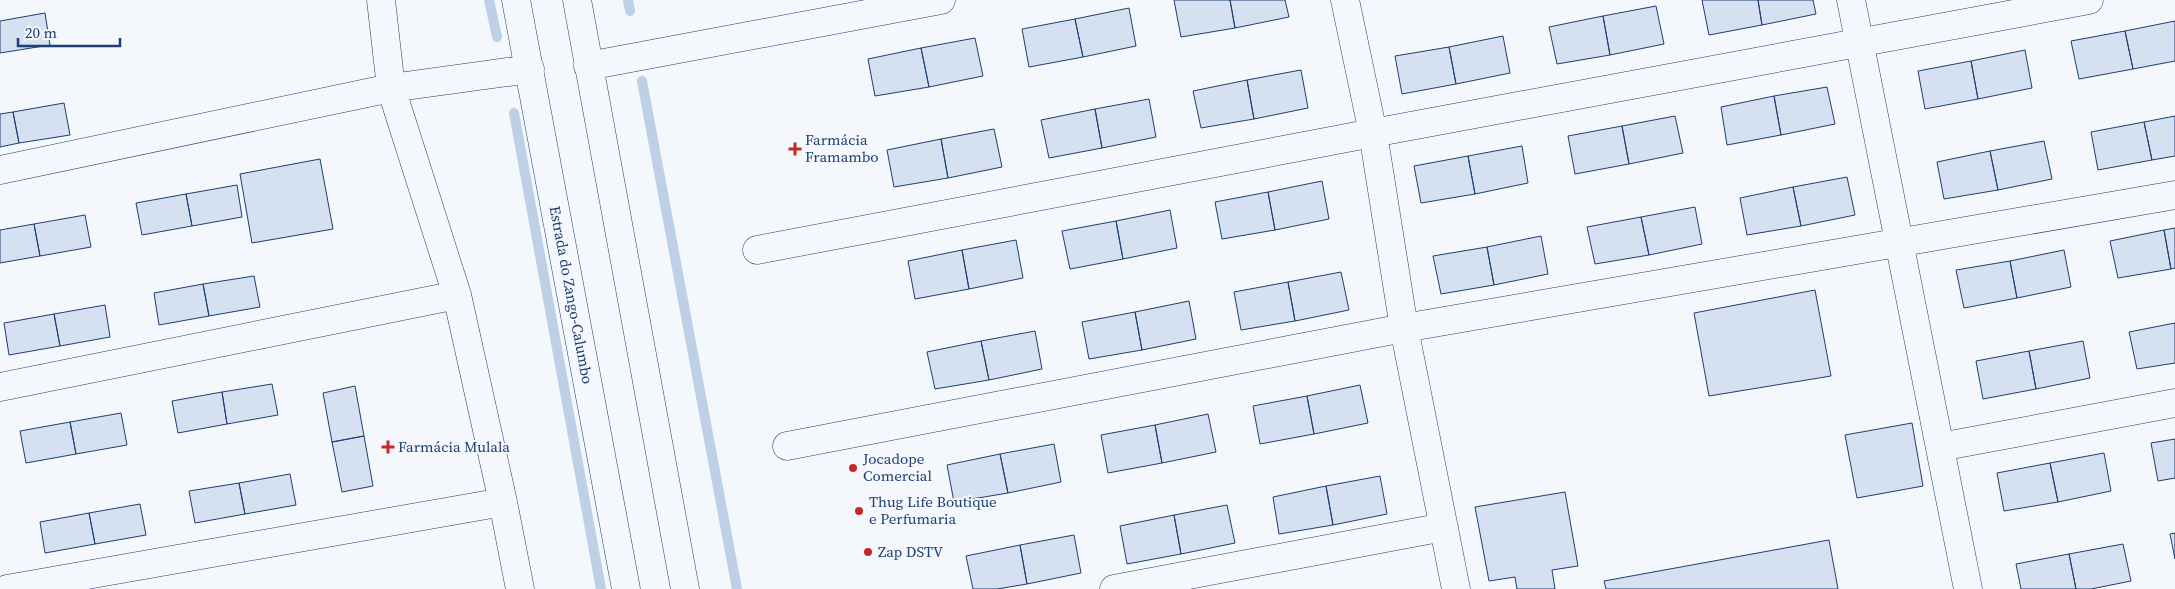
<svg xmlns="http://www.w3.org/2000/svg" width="2175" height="589" font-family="'Source Serif 4',serif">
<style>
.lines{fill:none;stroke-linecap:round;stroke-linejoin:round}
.stream{stroke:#bed0e5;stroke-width:10}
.building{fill:#d5e0f0;stroke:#1d3f73}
.minor-casing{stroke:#1d3f73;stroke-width:29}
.primary-casing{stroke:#1d3f73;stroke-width:29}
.minor{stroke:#f4f7fb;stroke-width:28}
.primary{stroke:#f4f7fb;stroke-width:28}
.poi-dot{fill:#c62828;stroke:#f4f7fb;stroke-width:2}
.labels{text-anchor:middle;stroke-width:4;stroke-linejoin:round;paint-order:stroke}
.poi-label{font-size:15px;fill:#1d3f73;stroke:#f4f7fb;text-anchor:start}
.street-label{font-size:15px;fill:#1d3f73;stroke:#f4f7fb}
</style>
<rect width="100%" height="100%" fill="#f4f7fb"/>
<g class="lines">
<!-- stream -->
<path class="stream" d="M489,0L497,37
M628,0L630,11
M642,81L737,589
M514,113L601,589"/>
</g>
<!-- building -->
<path class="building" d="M1174,0H1230L1235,28L1181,37Z
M1230,0H1285L1289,17L1235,28Z
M1702,0H1758L1762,25L1709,35Z
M1758,0H1813L1816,14L1762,25Z
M1656,6L1664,44L1610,55L1603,16Z
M1129,8L1136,46L1083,57L1075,19Z
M45,13L50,45L0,53V21Z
M1603,16L1610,55L1557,64L1549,27Z
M1075,19L1083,57L1029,67L1022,29Z
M2175,21V61L2133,69L2125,31Z
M2125,31L2133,69L2079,79L2071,41Z
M1503,36L1510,73L1456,84L1449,47Z
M975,38L983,76L929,87L921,48Z
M1449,47L1456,84L1402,94L1395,56Z
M921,48L929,87L875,96L868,59Z
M2025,50L2032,88L1978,99L1971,61Z
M1971,61L1978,99L1925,109L1918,71Z
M1301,70L1308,108L1254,119L1247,80Z
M1247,80L1254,119L1201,128L1193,91Z
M1827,87L1835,124L1781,135L1774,96Z
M1774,96L1781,135L1727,145L1721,107Z
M1149,99L1156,137L1102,148L1095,109Z
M64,103L70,135L19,143L13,112Z
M1095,109L1102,148L1049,158L1041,120Z
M13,112L19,143L0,147V114Z
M1675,116L1683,153L1629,164L1622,126Z
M2175,116V156L2152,160L2144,122Z
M2144,122L2152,160L2098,170L2091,132Z
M1622,126L1629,164L1575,174L1568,136Z
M994,129L1002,167L948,178L941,139Z
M941,139L948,178L894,187L887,150Z
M2044,141L2052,179L1998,190L1990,151Z
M1522,146L1528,183L1475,194L1468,156Z
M1990,151L1998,190L1944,199L1937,162Z
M1468,156L1475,194L1421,203L1414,166Z
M320,159L333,229L252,243L240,174Z
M1847,177L1855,215L1801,226L1793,187Z
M1322,181L1329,219L1275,230L1268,192Z
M237,185L242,217L192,226L186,194Z
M1793,187L1801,226L1747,235L1740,198Z
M1268,192L1275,230L1222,239L1215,202Z
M186,194L192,226L142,235L136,203Z
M1695,207L1702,244L1649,255L1641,217Z
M1170,210L1177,248L1123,259L1116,221Z
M85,215L91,247L40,256L34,224Z
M1641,217L1649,255L1595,264L1587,227Z
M1116,221L1123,259L1070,269L1062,231Z
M34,224L40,256L0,263V230Z
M2175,228V268L2171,269L2164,230Z
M2164,230L2171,269L2118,278L2110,241Z
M1541,236L1548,274L1494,285L1487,247Z
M1016,240L1023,278L969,289L962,250Z
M1487,247L1494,285L1441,294L1433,256Z
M962,250L969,289L915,299L908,261Z
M2064,250L2071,287L2017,298L2010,261Z
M2010,261L2017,298L1964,308L1956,270Z
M1341,272L1349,310L1295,321L1288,282Z
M254,276L260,307L209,316L203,284Z
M1288,282L1295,321L1241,330L1234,292Z
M203,284L209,316L159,325L154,293Z
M1815,290L1831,376L1709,396L1694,313Z
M1189,301L1196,339L1142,350L1135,312Z
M105,305L110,337L60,346L54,314Z
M1135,312L1142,350L1089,359L1082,322Z
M54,314L60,346L9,355L4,323Z
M2175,323V363L2137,369L2129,332Z
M1035,331L1042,369L989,380L981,341Z
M981,341L989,380L935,389L927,352Z
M2083,341L2090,378L2036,389L2029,351Z
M2029,351L2036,389L1983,399L1976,361Z
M272,384L278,415L227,424L222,392Z
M1360,385L1368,423L1314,434L1307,396Z
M355,386L364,436L332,442L323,393Z
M222,392L227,424L178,433L172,401Z
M1307,396L1314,434L1260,444L1253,406Z
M121,413L127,445L76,454L70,422Z
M1208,414L1216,452L1162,463L1155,425Z
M70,422L76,454L26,463L20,431Z
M1912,423L1923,486L1857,498L1845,435Z
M1155,425L1162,463L1108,473L1101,435Z
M364,436L373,486L342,492L332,442Z
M2175,439V478L2158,481L2151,443Z
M1054,444L1061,482L1008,493L1000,454Z
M2104,453L2111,491L2058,502L2050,463Z
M1000,454L1008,493L954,502L947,465Z
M2050,463L2058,502L2004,511L1997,473Z
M290,474L296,505L245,514L239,483Z
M1380,476L1387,514L1333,525L1326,486Z
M239,483L245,514L195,523L189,491Z
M1326,486L1333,525L1279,534L1273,497Z
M1565,492L1578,566L1552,570L1555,589H1517L1515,577L1489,581L1475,507Z
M140,504L146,535L95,544L89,513Z
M1227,505L1235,543L1181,554L1174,515Z
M89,513L95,544L45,553L40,522Z
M1174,515L1181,554L1127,564L1120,526Z
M2175,533V559L2170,534Z
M1074,535L1081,573L1027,584L1020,545Z
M1829,540L1838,589H1606L1604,581Z
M2123,544L2131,581L2091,589H2076L2069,554Z
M1020,545L1027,584L997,589H973L966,556Z
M2069,554L2076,589H2021L2016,564Z"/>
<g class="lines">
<defs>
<path id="minor" d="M381,0L391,88L457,295L503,502L520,589
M1345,0L1373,133L1404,328L1456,589
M1851,0L1968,589
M588,66L941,0
M0,170L391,88L530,69
M757,250L1373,133L2089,0
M0,387L457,295
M787,446L1404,328L2175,195
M1940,447L2175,403
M7,589L503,502
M1114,589L1444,527"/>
<g id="primary">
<path id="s1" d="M516,0L626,589"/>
<path d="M577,0L685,589"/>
</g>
</defs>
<!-- minor casing -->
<use href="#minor" class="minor-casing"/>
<!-- primary casing -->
<use href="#primary" class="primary-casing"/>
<!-- minor -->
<use href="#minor" class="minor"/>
<!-- primary -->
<use href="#primary" class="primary"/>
</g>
<!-- markers -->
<g class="poi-dot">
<path d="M792.5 141.5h5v5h5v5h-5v5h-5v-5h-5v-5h5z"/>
<path d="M385.5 439.5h5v5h5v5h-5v5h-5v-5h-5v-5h5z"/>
<circle cx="853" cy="468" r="5"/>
<circle cx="859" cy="511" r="5"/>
<circle cx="868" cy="552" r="5"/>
</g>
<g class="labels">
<!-- poi labels -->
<g class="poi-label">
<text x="805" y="145">Farmácia<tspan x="805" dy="17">Framambo</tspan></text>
<text x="398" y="452">Farmácia Mulala</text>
<text x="863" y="464">Jocadope<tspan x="863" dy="17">Comercial</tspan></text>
<text x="869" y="507">Thug Life Boutique<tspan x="869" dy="17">e Perfumaria</tspan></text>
<text x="878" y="557">Zap DSTV</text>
</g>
<!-- street labels -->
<g class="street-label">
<text dy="5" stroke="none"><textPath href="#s1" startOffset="300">Estrada do Zango-Calumbo</textPath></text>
</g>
</g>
<!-- scale -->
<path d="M18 38v8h102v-8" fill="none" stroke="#1d3f73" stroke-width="2.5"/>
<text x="25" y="38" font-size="15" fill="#1d3f73" stroke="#f4f7fb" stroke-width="4" paint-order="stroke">20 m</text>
</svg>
